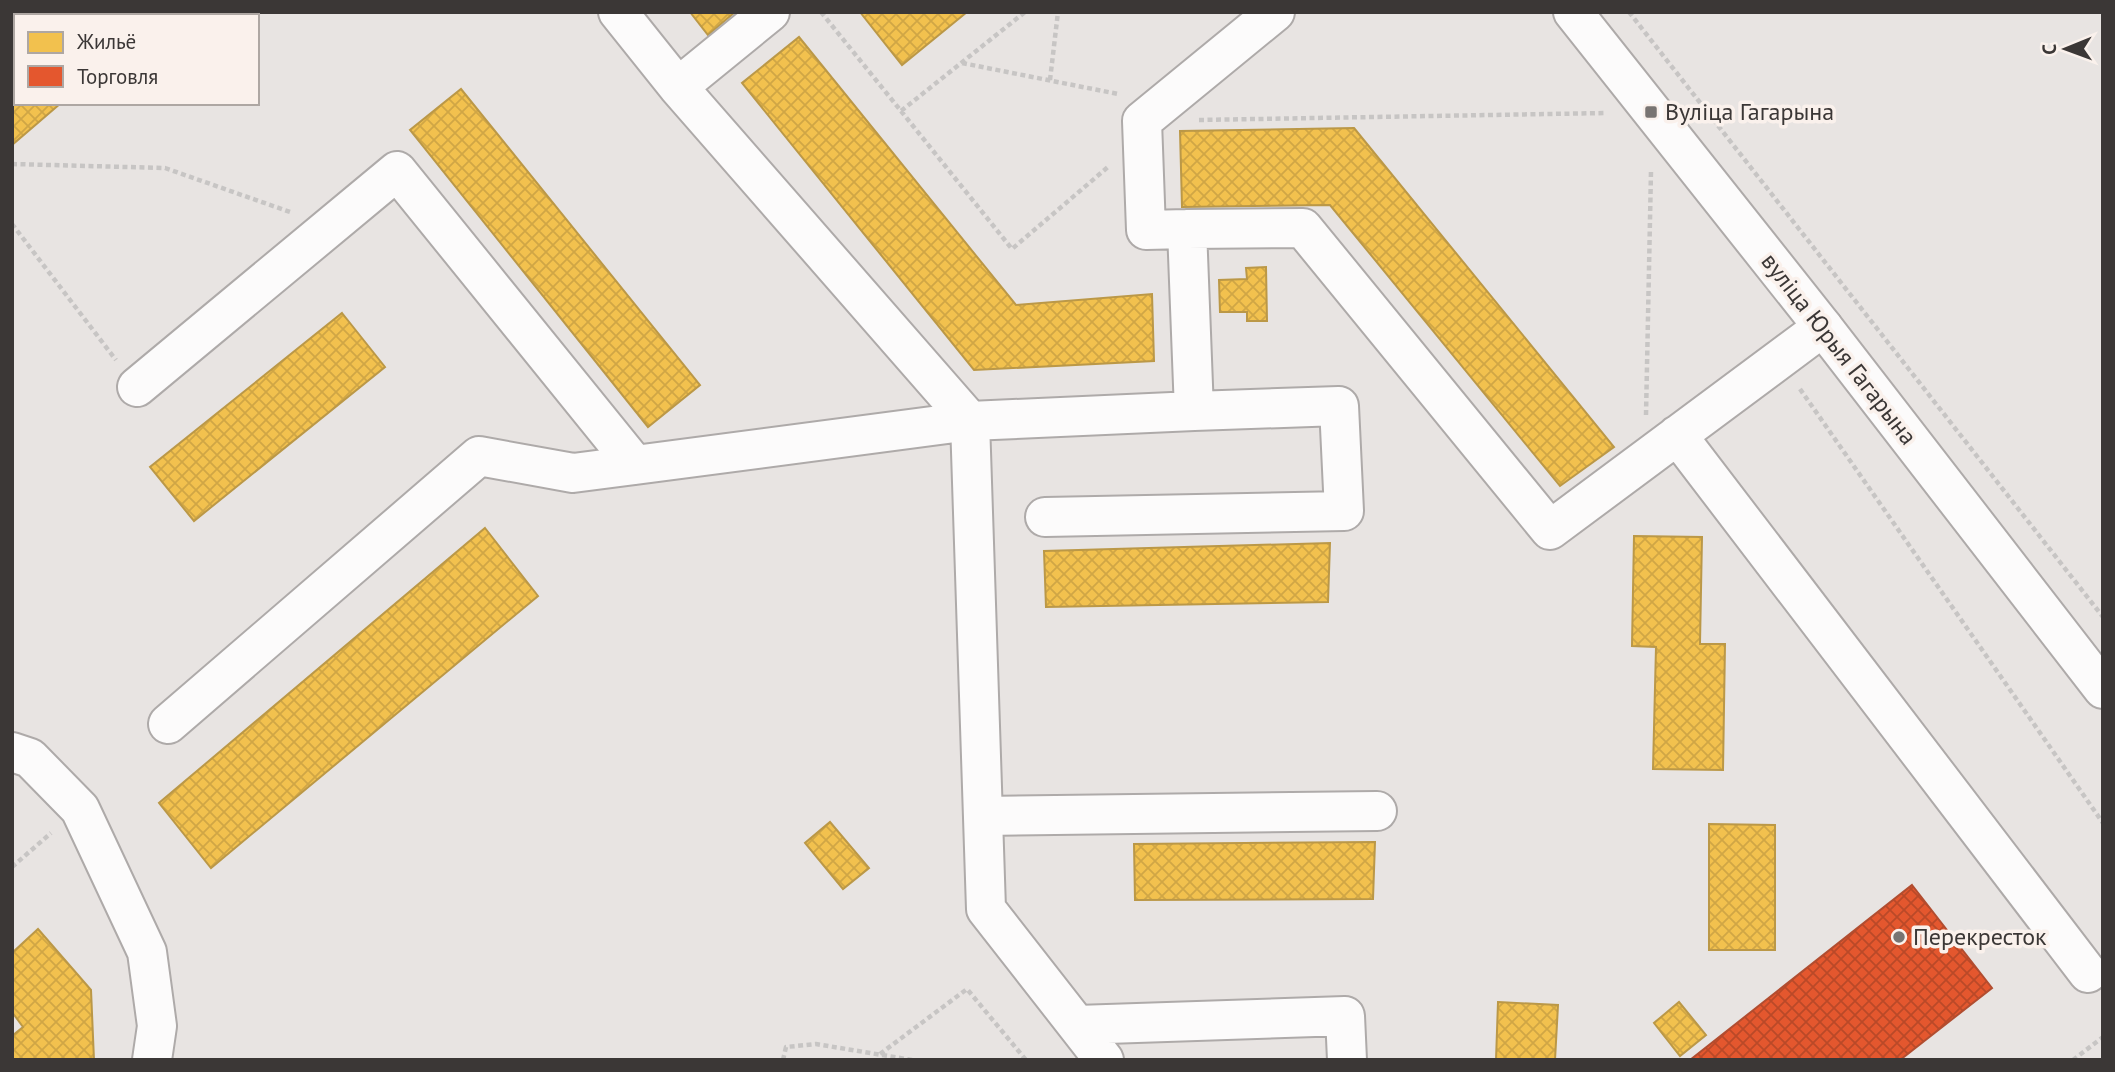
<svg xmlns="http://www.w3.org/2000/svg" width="2115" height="1072" font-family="'PT Sans',sans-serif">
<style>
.homes{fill:url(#homes-cross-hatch);stroke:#bb9847;stroke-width:2}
.shops{fill:url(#shops-cross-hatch);stroke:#b14d30;stroke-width:2}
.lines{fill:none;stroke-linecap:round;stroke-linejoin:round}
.minor-casing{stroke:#aeaaa9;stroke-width:42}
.major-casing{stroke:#aeaaa9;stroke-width:42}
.path{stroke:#c7c5c4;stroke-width:4.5;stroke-dasharray:5 3.5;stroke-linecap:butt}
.minor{stroke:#fcfbfb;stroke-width:38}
.major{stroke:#fcfbfb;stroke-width:38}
.poi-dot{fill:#787472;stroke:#faf1ec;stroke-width:2.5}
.labels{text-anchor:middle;stroke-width:7;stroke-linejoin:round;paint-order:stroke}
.poi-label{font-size:24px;fill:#3b3736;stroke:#faf1ec;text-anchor:start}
.street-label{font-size:24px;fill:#3b3736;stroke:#faf1ec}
</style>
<defs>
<pattern id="homes-cross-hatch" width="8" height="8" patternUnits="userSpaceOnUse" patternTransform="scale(1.75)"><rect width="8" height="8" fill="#f2c14e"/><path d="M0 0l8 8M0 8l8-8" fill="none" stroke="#d0a645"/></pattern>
<pattern id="shops-cross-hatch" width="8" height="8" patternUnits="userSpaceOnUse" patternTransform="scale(1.75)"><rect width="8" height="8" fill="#e4572e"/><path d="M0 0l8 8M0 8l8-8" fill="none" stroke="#ba4928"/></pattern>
</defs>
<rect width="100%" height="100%" fill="#e8e4e2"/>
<!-- homes -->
<path class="homes" d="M38,12H166L162,16H34Z
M690,12H735L708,35Z
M860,12H967L902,65Z
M16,32V103H61L12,145V35Z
M799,37L1016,305L1152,294L1154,361L974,370L742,83Z
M461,89L700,385L648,427L410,130Z
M1354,128L1614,447L1560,486L1330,205L1182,207L1180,131Z
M1266,267L1267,321H1247V312H1220L1219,280L1247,279L1246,268Z
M342,313L385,367L194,521L150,467Z
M485,528L538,596L211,868L159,803Z
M1634,536L1702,537L1700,644H1725L1723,770L1653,769L1656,647L1632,646Z
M1330,543L1328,602L1046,607L1044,551Z
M830,822L869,868L843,889L805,843Z
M1709,824L1775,825V950H1709Z
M1375,842L1373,899L1135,900L1134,844Z
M38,929L91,990L94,1060H12V1036L23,1027L12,1012V953Z
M1498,1002L1558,1005L1555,1060H1496Z
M1679,1002L1706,1035L1680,1056L1654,1023Z"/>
<!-- shops -->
<path class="shops" d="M1912,885L1992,988L1900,1060H1690Z"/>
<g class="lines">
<defs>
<path id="minor" d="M618,12L678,87L970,421L986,909L1104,1060
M678,87L770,12
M1187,229L1146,230L1142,121L1275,12
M137,387L397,171L635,465L970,421L1194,411L1187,229L1303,228L1550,530L1823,327
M1677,435L2088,973
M1045,517L1344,511L1339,406L1194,411
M168,724L479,456L573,473L635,465
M12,752L30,758L80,809L147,952L157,1026L152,1060
M983,816L1377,811
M1077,1025L1345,1016L1347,1060"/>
<path id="major" d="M1573,12L1823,327L2103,689"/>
</defs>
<!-- minor casing -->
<use href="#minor" class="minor-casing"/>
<!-- major casing -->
<use href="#major" class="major-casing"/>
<!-- path -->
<path class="path" d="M821,12L901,111L1025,12
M1629,12L2103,617
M962,63L1118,94
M1050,80L1058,12
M901,111L1012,249L1108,167
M1199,120L1606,113
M12,164L165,168L293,213
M12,224L116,360
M1800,389L2103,823
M1646,415L1651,171
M12,867L51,833
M880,1054L967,989L1026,1060
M783,1060L786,1047L816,1044L912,1060
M2073,1060L2103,1037"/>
<!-- minor -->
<use href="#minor" class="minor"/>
<!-- major -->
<use href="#major" class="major"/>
</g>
<!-- markers -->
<g class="poi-dot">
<rect x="1644" y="105" width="14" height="14" rx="3.5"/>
<circle cx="1899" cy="937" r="7"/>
</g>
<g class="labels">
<!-- poi labels -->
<g class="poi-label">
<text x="1665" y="120">Вуліца Гагарына</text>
<text x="1913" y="945">Перекресток</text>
</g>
<!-- street labels -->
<g class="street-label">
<text transform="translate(1839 349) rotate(52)" y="8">вуліца Юрыя Гагарына</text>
</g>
</g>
<!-- border -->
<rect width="2115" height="1072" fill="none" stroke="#3b3736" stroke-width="28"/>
<!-- legend -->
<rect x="14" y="14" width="245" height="91" fill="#faf1ec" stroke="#aea7a3" stroke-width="2"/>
<rect x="28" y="32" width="35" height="21" fill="#f2c14e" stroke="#aea7a3" stroke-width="2"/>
<text x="77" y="49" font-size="21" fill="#3b3736">Жильё</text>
<rect x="28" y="66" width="35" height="21" fill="#e4572e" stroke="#aea7a3" stroke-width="2"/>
<text x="77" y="84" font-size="21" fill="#3b3736">Торговля</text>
<!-- north arrow -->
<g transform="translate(2066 49) rotate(269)" stroke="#faf1ec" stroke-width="5" paint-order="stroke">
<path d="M0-5L12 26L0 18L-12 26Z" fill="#3b3736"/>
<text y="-10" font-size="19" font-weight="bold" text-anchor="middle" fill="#3b3736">С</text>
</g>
</svg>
